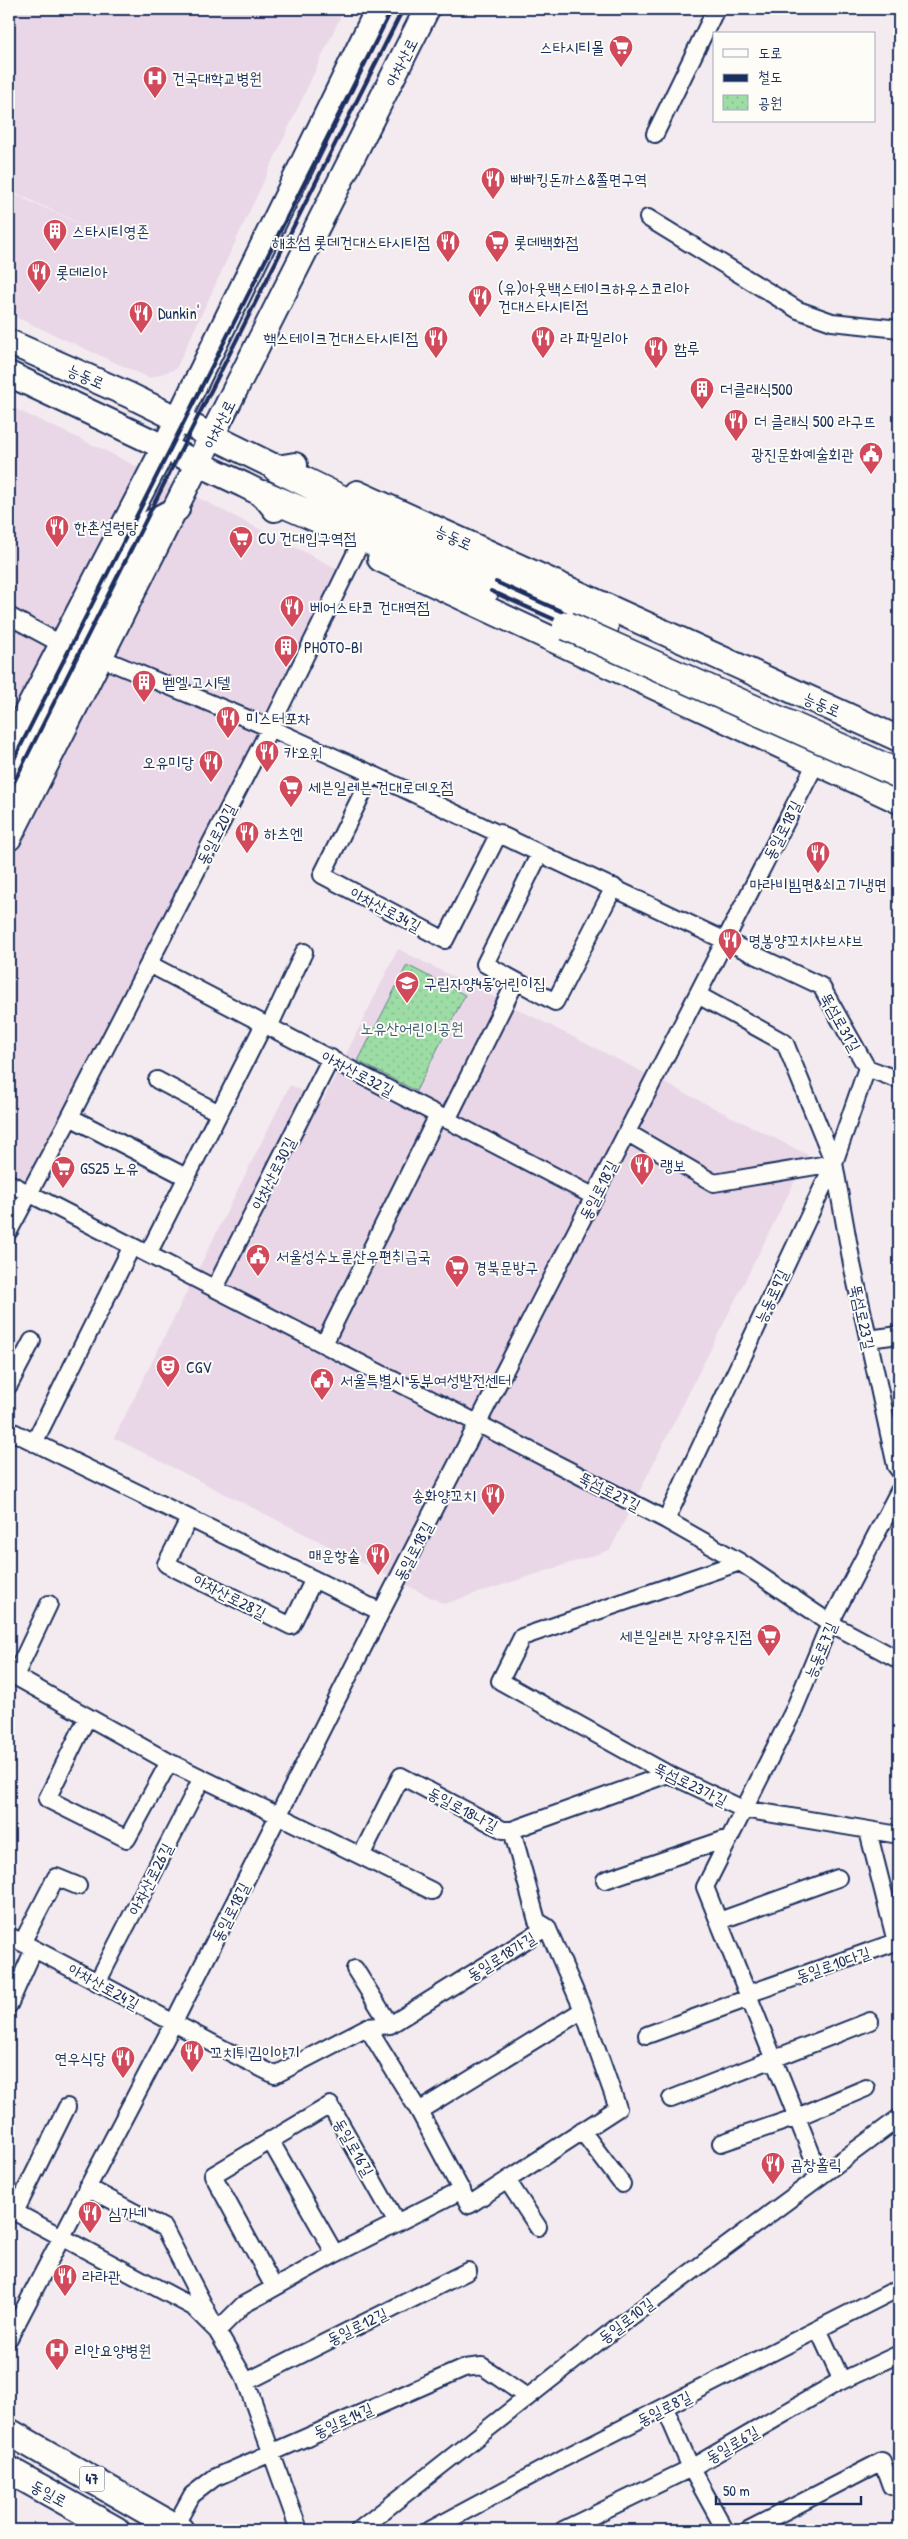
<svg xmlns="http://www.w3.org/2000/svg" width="908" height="2539" font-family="'Patrick Hand','Poor Story',sans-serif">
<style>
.built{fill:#e9d7e7}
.park{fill:url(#park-dots);stroke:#5c8682}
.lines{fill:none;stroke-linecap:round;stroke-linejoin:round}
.minor-casing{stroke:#1b2f5e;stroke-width:20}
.secondary-casing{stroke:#1b2f5e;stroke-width:28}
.primary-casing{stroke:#1b2f5e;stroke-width:30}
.trunk-casing{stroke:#1b2f5e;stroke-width:31}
.minor{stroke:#fdfcf7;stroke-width:16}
.secondary{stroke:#fdfcf7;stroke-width:24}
.primary{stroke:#fdfcf7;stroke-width:26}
.trunk{stroke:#fdfcf7;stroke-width:28}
.rail{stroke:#1b2f5e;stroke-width:4}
.trunk-bridge-casing{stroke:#1b2f5e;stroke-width:31;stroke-linecap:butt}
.trunk-bridge{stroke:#fdfcf7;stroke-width:28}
.labels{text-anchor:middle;stroke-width:4;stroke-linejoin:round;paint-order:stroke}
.shield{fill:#fdfcf7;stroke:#5f6c8c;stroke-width:1}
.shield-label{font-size:15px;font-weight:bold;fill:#1b2f5e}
.poi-label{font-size:16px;fill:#1b2f5e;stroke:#fdfcf7;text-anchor:start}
.street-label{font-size:16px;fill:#1b2f5e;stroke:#fdfcf7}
.park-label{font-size:16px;fill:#3c5a70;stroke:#fdfcf7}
</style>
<defs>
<pattern id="park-dots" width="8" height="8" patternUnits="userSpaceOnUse" patternTransform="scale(1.25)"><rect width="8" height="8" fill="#9ddca5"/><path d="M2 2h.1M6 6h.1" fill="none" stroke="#87bd90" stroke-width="1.8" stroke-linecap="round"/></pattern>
</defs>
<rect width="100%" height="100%" fill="#f4ebf0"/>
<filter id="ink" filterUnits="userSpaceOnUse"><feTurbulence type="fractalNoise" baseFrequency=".02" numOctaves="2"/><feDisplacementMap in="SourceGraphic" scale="10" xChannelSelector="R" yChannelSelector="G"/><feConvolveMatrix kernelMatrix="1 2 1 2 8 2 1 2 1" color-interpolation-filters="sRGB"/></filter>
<g filter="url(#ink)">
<!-- built -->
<path class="built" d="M9,9H344L176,369L149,378L9,314V192L94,230L9,190Z
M9,406L104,450L340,570L9,1230Z
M398,949L808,1155L610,1550L444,1604L114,1438L290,1085L323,1101Z"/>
<!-- park -->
<path class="park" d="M407,965L465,995L416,1091L358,1061Z"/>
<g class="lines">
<defs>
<path id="minor" d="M655,134L716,9
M648,218L798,310L832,322L899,329
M9,616L61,644
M101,658L270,728L372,774L821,986L867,1068L899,1080
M372,774L322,875L445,940L499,833
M540,853L485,964L555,1002L614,887
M149,964L595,1197
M698,995L785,1043L834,1163L852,1264L896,1466L899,1470
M269,1027L304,952
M157,1080L219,1113
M70,1117L186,1177
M447,1120L516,981
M628,1133L714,1183L834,1163
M9,1183L666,1520L740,1562L830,1623L899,1660
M9,1231L70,1117L270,728L358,548
M148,1254L264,1024
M215,1288L331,1058
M868,1339L899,1335
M324,1344L438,1115
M9,1385L32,1341
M9,1430L381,1612
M34,1443L132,1246
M189,1519L166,1564L291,1626L314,1579
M666,1520L834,1163L867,1068
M740,1562L522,1637L500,1681L668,1774L743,1809L899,1835
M9,1673L169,1762L361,1856L401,1776L503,1830H512L668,1774
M15,1676L49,1604
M87,1718L47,1799L127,1839L169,1762
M361,1856L432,1891
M605,1880L729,1838
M719,1921L838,1878
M9,1936C98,1981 185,2031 275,2075L367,2027L390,2025L547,1927L537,1921L512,1830
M22,1943L56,1877L78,1886
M355,1969L390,2025
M98,1981L202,1778
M748,1994L896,1942L868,1831
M9,2005L34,1949
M367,2027L419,2111L469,2205L618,2108L583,2010L547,1927
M647,2035L749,1998
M671,2099L870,2021
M419,2111L583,2010
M582,2131L622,2184
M270,2140L335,2254
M721,2143L797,2117L866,2088
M820,2175L705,1887L793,1712L830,1623L899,1491
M507,2180L538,2227
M87,2187L164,2228L217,2331L243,2305L335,2254L462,2190
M9,2209L193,2307L217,2331L245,2379L299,2530
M15,2212L67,2107
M274,2287L213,2175L330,2105L397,2223
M818,2329L842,2381
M9,2338L173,2024L381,1612L816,763
M246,2382L468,2271
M665,2408L691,2468L725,2530
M175,2526L192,2495L214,2478L464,2368L482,2366L527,2397
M359,2530L617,2327L899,2118
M430,2530L562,2459L899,2288
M563,2530L691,2468L835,2384L899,2354
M748,2530L882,2461L891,2486"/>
<path id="secondary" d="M9,342L129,395L277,468L295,465
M9,374L244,485L264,495L275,509
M357,493L899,739
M380,559L899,801
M9,746L164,448L378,9
M9,792L146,525L177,509
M9,838L427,9"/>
<path id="primary" d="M9,2432L180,2530
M9,2470L116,2530"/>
<path id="trunk" d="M277,468L604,628
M264,495L485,590"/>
</defs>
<!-- minor casing -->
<use href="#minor" class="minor-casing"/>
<!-- secondary casing -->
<use href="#secondary" class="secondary-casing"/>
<!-- primary casing -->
<use href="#primary" class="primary-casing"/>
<!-- trunk casing -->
<use href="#trunk" class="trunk-casing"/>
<!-- minor -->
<use href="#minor" class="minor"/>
<!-- secondary -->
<use href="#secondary" class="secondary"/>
<!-- primary -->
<use href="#primary" class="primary"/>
<!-- trunk -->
<use href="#trunk" class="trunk"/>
<!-- rail -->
<path class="rail" d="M496,582L899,763
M491,591L899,774
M9,769L392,9
M9,792L403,9"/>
<defs>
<path id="trunk-bridge" d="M567,626L899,774"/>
</defs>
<!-- trunk-bridge casing -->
<use href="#trunk-bridge" class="trunk-bridge-casing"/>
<!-- trunk-bridge -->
<use href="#trunk-bridge" class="trunk-bridge"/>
</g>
</g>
<!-- icons -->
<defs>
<symbol id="supermarket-pin" viewBox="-11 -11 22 30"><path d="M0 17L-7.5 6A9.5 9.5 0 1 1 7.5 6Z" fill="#d1495b" stroke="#fdfcf7"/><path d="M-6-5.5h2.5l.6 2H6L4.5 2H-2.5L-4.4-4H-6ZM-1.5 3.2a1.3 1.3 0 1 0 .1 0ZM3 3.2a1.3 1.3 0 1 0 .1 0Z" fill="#fff"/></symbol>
<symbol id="hospital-pin" viewBox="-11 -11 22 30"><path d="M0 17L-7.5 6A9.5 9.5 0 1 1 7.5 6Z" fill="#d1495b" stroke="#fdfcf7"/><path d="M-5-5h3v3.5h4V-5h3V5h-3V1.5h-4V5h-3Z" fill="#fff"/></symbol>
<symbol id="restaurant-pin" viewBox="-11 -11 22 30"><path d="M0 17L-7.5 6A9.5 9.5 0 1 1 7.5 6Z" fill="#d1495b" stroke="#fdfcf7"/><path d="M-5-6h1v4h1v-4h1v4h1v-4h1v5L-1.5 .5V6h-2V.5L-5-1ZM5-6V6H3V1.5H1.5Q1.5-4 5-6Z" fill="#fff"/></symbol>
<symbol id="building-pin" viewBox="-11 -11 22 30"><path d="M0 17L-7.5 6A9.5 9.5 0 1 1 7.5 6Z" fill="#d1495b" stroke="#fdfcf7"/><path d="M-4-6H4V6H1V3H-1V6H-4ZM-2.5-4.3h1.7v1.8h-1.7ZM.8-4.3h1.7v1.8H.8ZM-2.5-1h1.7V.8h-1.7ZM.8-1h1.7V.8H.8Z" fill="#fff"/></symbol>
<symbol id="civic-pin" viewBox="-11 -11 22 30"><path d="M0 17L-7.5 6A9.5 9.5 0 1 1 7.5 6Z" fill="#d1495b" stroke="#fdfcf7"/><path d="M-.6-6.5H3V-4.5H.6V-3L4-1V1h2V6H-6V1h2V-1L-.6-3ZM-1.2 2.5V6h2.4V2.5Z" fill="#fff"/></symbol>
<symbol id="school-pin" viewBox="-11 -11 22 30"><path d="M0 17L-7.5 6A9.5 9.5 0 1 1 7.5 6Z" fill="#d1495b" stroke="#fdfcf7"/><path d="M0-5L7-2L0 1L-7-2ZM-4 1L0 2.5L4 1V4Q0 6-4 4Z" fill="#fff"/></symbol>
<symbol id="theatre-pin" viewBox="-11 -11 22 30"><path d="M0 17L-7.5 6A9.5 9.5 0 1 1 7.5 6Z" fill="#d1495b" stroke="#fdfcf7"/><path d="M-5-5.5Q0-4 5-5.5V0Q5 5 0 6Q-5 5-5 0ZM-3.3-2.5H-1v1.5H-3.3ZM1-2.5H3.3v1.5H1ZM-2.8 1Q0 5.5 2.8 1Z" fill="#fff"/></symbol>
</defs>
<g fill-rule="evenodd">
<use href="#supermarket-pin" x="607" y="33" width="28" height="38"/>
<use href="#hospital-pin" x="141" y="64" width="28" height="38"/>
<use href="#restaurant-pin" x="479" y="165" width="28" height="38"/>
<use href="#building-pin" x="41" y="217" width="28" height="38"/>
<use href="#restaurant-pin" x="434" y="228" width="28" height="38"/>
<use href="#supermarket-pin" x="483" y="228" width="28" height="38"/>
<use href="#restaurant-pin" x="25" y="258" width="28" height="38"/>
<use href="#restaurant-pin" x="466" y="283" width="28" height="38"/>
<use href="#restaurant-pin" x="127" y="299" width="28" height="38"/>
<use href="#restaurant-pin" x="422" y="324" width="28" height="38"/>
<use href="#restaurant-pin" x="529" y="324" width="28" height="38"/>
<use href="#restaurant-pin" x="642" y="334" width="28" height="38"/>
<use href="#building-pin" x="688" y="375" width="28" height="38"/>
<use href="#restaurant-pin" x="722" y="407" width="28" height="38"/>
<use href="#civic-pin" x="857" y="440" width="28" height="38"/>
<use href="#restaurant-pin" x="43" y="513" width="28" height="38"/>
<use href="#supermarket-pin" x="227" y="524" width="28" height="38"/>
<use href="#restaurant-pin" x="278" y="593" width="28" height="38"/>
<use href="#building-pin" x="272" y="633" width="28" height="38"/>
<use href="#building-pin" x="130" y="668" width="28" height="38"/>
<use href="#restaurant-pin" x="214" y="704" width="28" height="38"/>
<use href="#restaurant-pin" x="253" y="738" width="28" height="38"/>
<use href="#restaurant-pin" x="197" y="748" width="28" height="38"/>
<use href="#supermarket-pin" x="277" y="773" width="28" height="38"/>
<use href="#restaurant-pin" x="233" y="819" width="28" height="38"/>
<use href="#restaurant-pin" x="804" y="839" width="28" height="38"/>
<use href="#restaurant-pin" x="716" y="926" width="28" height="38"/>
<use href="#school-pin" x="393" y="969" width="28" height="38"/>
<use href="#restaurant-pin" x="628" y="1151" width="28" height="38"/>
<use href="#supermarket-pin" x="49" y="1154" width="28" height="38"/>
<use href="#civic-pin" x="244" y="1242" width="28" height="38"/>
<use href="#supermarket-pin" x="443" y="1253" width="28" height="38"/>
<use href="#theatre-pin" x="154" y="1353" width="28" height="38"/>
<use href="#civic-pin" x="308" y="1366" width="28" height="38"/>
<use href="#restaurant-pin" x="479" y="1481" width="28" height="38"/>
<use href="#restaurant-pin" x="364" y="1541" width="28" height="38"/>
<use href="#supermarket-pin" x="755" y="1622" width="28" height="38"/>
<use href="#restaurant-pin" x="178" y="2038" width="28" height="38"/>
<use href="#restaurant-pin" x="109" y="2044" width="28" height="38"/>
<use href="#restaurant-pin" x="759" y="2150" width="28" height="38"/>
<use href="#restaurant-pin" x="76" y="2199" width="28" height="38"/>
<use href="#restaurant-pin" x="51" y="2262" width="28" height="38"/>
<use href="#hospital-pin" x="43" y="2336" width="28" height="38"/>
</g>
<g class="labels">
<!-- shield labels -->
<rect class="shield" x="79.5" y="2466.5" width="25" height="25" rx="4"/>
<g class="shield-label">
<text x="92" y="2484">47</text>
</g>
<!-- poi labels -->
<g class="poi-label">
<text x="604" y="53" text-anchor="end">스타시티몰</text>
<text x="172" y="84">건국대학교병원</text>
<text x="510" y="185">빠빠킹돈까스&amp;쫄면구역</text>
<text x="72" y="237">스타시티영존</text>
<text x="430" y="248" text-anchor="end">해초섬 롯데건대스타시티점</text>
<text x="514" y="248">롯데백화점</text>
<text x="56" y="278">롯데리아</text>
<text x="498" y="294">(유)아웃백스테이크하우스코리아<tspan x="498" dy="18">건대스타시티점</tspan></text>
<text x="158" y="319">Dunkin'</text>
<text x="418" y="344" text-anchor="end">핵스테이크건대스타시티점</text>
<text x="560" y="344">라 파밀리아</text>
<text x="674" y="354">함루</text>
<text x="720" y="395">더클래식500</text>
<text x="754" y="427">더 클래식 500 라구뜨</text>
<text x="854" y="460" text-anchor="end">광진문화예술회관</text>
<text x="74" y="533">한촌설렁탕</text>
<text x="258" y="544">CU 건대입구역점</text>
<text x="310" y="613">베어스타코 건대역점</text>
<text x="304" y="653">PHOTO-BI</text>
<text x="162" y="688">벧엘 고시텔</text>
<text x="246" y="724">미스터포차</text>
<text x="284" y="758">카오위</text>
<text x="194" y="768" text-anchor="end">오유미당</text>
<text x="308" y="793">세븐일레븐 건대로데오점</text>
<text x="264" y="839">하츠엔</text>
<text x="818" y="890" text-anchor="middle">마라비빔면&amp;쇠고기냉면</text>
<text x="748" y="946">명봉양꼬치샤브샤브</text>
<text x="424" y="989">구립자양4동어린이집</text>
<text x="660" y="1171">랭보</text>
<text x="80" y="1174">GS25 노유</text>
<text x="276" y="1262">서울성수노룬산우편취급국</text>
<text x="474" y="1273">경북문방구</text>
<text x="186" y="1373">CGV</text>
<text x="340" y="1386">서울특별시 동부여성발전센터</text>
<text x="476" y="1501" text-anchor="end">송화양꼬치</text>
<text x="360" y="1561" text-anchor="end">매운향솥</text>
<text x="752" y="1642" text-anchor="end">세븐일레븐 자양유진점</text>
<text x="210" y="2058">꼬치튀김이야기</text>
<text x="106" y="2064" text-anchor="end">연우식당</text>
<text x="790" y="2170">곱창홀릭</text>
<text x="108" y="2219">심가네</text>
<text x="82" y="2282">라라관</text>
<text x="74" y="2356">리안요양병원</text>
</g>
<!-- street labels -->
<g class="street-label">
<text transform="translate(401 62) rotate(-63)" y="6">아차산로</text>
<text transform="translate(86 376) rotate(24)" y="6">능동로</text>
<text transform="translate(219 424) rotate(-64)" y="6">아차산로</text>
<text transform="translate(454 537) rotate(25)" y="6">능동로</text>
<text transform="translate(822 704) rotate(24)" y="6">능동로</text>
<text transform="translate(782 830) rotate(-63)" y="6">동일로18길</text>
<text transform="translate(216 834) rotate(-63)" y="6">동일로20길</text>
<text transform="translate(386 909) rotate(28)" y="6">아차산로34길</text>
<text transform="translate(841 1022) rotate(61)" y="6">뚝섬로31길</text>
<text transform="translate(358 1073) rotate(28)" y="6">아차산로32길</text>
<text transform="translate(273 1173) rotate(-63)" y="6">아차산로30길</text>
<text transform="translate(598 1190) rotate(-63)" y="6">동일로18길</text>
<text transform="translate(771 1296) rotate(-65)" y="6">능동로9길</text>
<text transform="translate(863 1317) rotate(78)" y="6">뚝섬로23길</text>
<text transform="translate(610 1491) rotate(27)" y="6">뚝섬로27길</text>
<text transform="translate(413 1551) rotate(-62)" y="6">동일로18길</text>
<text transform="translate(230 1596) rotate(27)" y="6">아차산로28길</text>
<text transform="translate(820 1650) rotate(-67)" y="6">능동로7길</text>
<text transform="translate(691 1784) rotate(26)" y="6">뚝섬로23가길</text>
<text transform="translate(463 1809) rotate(28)" y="6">동일로18나길</text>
<text transform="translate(150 1879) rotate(-63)" y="6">아차산로26길</text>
<text transform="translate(230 1912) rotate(-63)" y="6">동일로18길</text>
<text transform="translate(501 1956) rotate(-32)" y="6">동일로18가길</text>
<text transform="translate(833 1964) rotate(-19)" y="6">동일로10다길</text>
<text transform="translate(104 1986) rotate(29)" y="6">아차산로24길</text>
<text transform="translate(354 2147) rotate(60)" y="6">동일로16길</text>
<text transform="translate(626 2320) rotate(-37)" y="6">동일로10길</text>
<text transform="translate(357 2326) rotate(-26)" y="6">동일로12길</text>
<text transform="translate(664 2408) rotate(-27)" y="6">동일로8길</text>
<text transform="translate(343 2420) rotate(-24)" y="6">동일로14길</text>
<text transform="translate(732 2444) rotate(-30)" y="6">동일로6길</text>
<text transform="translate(49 2493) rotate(29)" y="6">동일로</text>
</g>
<!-- park labels -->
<g class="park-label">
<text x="412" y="1034">노유산어린이공원</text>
</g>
</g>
<!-- margin -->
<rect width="908" height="2539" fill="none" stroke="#fdfcf7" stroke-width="30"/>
<rect x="15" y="15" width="878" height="2509" fill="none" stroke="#1b2f5e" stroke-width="2" filter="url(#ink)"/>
<!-- legend -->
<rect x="713" y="32" width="162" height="90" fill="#fdfcf7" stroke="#a3aaba"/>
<rect x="723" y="49" width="25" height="8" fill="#fdfcf7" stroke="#a3aaba"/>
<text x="758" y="58" font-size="15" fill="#1b2f5e">도로</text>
<rect x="723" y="74" width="25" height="8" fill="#1b2f5e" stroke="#a3aaba"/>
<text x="758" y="82" font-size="15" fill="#1b2f5e">철도</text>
<rect x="723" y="95" width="25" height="15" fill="url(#park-dots)" stroke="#a3aaba"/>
<text x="758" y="108" font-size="15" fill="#1b2f5e">공원</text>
<!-- scale -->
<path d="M716 2496v8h145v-8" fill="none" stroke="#1b2f5e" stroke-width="2.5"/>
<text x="723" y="2496" font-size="15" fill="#1b2f5e" stroke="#fdfcf7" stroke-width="4" paint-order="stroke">50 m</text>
</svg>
